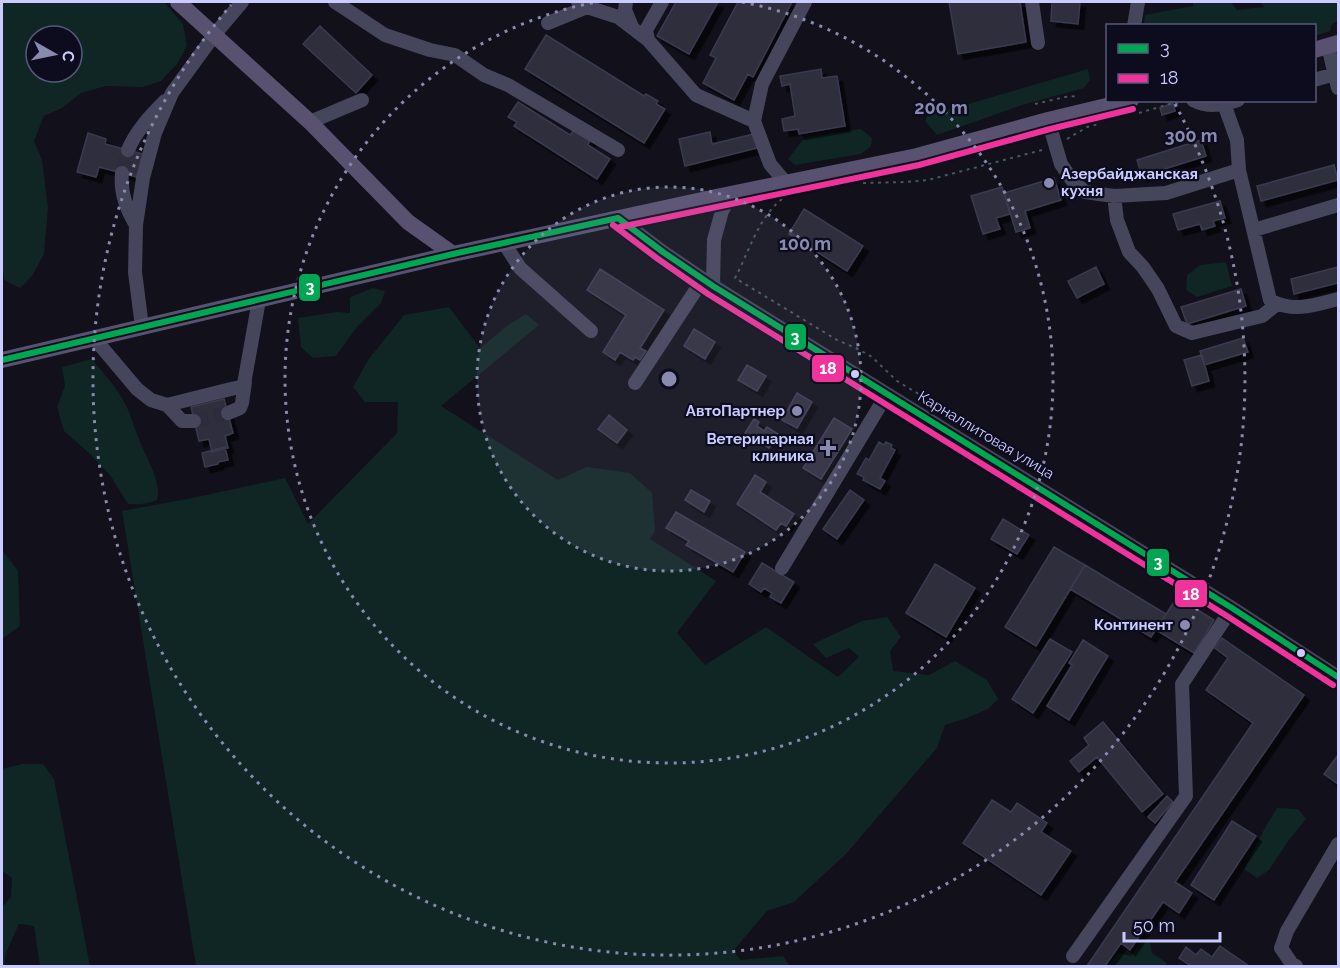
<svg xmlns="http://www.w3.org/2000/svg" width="1340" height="968" font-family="Raleway,sans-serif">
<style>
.green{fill:#0f2624;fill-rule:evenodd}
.building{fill:#2e2e3e;stroke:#3b3a50;stroke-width:1.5;filter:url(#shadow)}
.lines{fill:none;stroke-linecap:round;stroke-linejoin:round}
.minor-tunnel{stroke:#2d2c3d;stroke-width:14;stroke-dasharray:14 7;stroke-linecap:butt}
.path{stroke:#455761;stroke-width:2;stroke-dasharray:3 4.5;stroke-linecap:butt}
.minor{stroke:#45465c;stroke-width:14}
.major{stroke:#58516f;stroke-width:16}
.bus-1-casing{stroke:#0d0c1f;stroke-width:10}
.bus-2-casing{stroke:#0d0c1f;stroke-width:10}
.bus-1{stroke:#00a651;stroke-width:6}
.bus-2{stroke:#ef339a;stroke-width:6}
.ring{fill:none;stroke:#898aaf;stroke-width:3;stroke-dasharray:3 6}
.poi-dot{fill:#898aaf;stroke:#0d0c1f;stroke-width:2}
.bus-dot{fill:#cacbff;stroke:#0d0c1f;stroke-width:2}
.labels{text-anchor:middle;stroke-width:4.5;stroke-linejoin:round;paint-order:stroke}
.poi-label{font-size:15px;font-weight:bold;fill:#cacbff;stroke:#0d0c1f;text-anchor:end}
.street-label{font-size:15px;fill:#cacbff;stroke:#0d0c1f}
.centre{fill:#898aaf;stroke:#0d0c1f;stroke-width:3}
.ring-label{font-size:18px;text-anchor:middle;font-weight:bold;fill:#898aaf;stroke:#0d0c1f;stroke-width:4.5;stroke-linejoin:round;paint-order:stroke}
.line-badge{stroke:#0d0c1f;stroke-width:2}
.badge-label{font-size:16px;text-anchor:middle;font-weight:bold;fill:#fff}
</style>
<defs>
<filter id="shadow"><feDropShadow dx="5.5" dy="5.5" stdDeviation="0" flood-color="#0009"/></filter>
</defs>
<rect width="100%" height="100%" fill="#11101b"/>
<!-- green -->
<path class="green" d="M2,2H164L183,24L187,46L177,64L161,81L143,87L106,86L81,93L62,108L44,116L34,141L42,160L48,208L44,254L32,276L20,288L4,280L2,263ZM36,36H72V72H36Z
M1193,2H1231L1237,10L1264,7L1260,2H1338V21L1332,24L1330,31L1315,36L1314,26L1144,25L1145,15L1193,6Z
M1088,69L1090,80L1084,88L1022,105L937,135L925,121L927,116Z
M861,129L872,138L871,146L861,154L795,165L788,159L805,137Z
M1226,262L1232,286L1197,297L1186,290L1187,275L1200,265Z
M373,288L385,291L381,303L356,328L336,356L313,358L301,347L298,318L337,312L350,313V297Z
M449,307L480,348L507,326L526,314L539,325L441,406L558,480L587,467L630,473L652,493L655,531L650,539L716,581L677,633L705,665L766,627L838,677L859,657L849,648L826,658L813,644L862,621L887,617L901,637L890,651L893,671L929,675L955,661L987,680L998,699L988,709L967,718L945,725L937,748L846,854L794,902L767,911L733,951L741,960L783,956L790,966H196L122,511L192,498L285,478L308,524L397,433L398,402H365L353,387L368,360L404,315Z
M92,359C102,372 115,385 123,400C130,411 132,422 137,434C143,452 163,482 157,500C147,504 139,505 128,504L110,475L89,453L64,431L57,407L65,386L62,367Z
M2,550L18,571L20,626L2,639Z
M22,764H43L54,779L90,966H40L34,926L19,924L5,955V966H2V907L11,897L12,878L2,871V769Z
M1277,808L1298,809L1306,819L1289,840L1269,870L1257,878L1244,869L1266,826Z
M1146,936L1149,939L1152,953L1167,963L1165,966H1108L1118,953L1131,956Z"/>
<!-- building -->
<path class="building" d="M676,2H718L689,54L657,36Z
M738,2H792L753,77L748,74L734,100L703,83L716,58L710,55Z
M949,2H1020L1026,42L958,54Z
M1052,2H1080L1078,24L1051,21Z
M320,26L372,75L356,93L303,44Z
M546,35L644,96L646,94L658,101L656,104L665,109L644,143L525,69Z
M821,69L822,78L837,76L845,126L799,134L798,129L784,131L782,119L795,116L790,84L782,86L780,76Z
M518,102L570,135L574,130L590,140L588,145L610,159L597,179L514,126L517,122L508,117Z
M1173,103L1175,111L1162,115L1160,108Z
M710,132L712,144L754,134L757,148L685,166L679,139Z
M88,133L106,139L105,144L143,154L137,177L99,167L96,177L77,172Z
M1201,140L1206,156L1142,176L1137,160Z
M1334,165L1338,180L1261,201L1257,186Z
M1054,178L1061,200L1025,211L1030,228L1016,232L1004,193Z
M1002,187L1010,214L996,218L1000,229L983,234L971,196Z
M1220,201L1225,218L1213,221L1215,226L1202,230L1200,224L1178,230L1173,214Z
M804,209L863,246L847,271L789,234Z
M1096,267L1104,284L1077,298L1068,281Z
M1338,267V283L1294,294L1291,279Z
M600,269L664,310L640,348L646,351L640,360L635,357L633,360L620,352L615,360L603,352L626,315L587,290Z
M1241,289L1246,306L1187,324L1181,307Z
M694,329L715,342L705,359L684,346Z
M1243,338L1248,352L1204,365L1200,351Z
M1202,355L1209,381L1192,386L1184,360Z
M747,365L766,376L757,391L738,380Z
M797,393L812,402L797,428L782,420Z
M224,399L233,433L225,436L228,448L212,452L209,439L199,441L191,407Z
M609,415L627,430L617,443L598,429Z
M834,418L852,429L821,479L803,468Z
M754,419L759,422L757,426L764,431L767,427L778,434L769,448L745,433Z
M879,442L884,445L886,442L892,445L891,448L895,450L880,478L885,481L880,489L863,480L864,477L857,474L866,458L869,460Z
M225,447L228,460L218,462V464L205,467L202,453Z
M755,475L766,482L760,492L794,514L786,526L781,523L776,530L737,504Z
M691,490L710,501L704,512L685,500Z
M850,490L864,500L837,539L823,529Z
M676,512L745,552L733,572L686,545L689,541L666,528Z
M1003,519L1029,535L1017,554L991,539Z
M1054,547L1085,565L1036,646L1005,627Z
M762,563L794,582L781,603L770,597L772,593L764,588L761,592L749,584Z
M935,564L975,588L946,637L906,613Z
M1085,565L1166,614L1151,637L1070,589Z
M1177,597L1214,620L1194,653L1156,630Z
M1222,638L1304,695L1175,882L1192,893L1179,913L1163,902L1130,950L1121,943L1105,966H1087L1253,723L1206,690L1228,658L1215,648Z
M1050,639L1072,652L1033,713L1012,699Z
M1083,640L1108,656L1069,720L1047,706L1072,665L1069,663Z
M1103,722L1163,794L1142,812L1097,757L1079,772L1070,761L1089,745L1084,738Z
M1338,755V784L1324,774Z
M1167,796L1173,802L1155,823L1148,817Z
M992,800L1011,812L1017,803L1047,823L1041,832L1071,851L1041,895L963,843Z
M1232,821L1256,836L1214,900L1191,885Z
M1220,946L1249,966H1191L1179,958L1186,947L1196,955L1201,949L1212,957Z"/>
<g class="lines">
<!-- minor-tunnel -->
<path class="minor-tunnel" d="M122,173L128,150
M194,421L228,413"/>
<!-- path -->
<path class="path" d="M1035,104L1065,97L1079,96
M1139,113L1173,103L1180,104
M1067,139L1087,127L1099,124
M863,183L906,182L928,180L1042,150
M782,199C758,218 749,252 735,278L837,340L858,349L872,357L897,381L922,396"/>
<!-- minor -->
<path class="minor" d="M335,2L385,35L430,50L455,55L484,75L508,85L618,150
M578,2L587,7L618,17L648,40L696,95L754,121L770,164L786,183
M626,2L625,10L632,27
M1032,2L1038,43
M548,23L587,7
M1134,26L1138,2
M648,40L646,30L662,2
M1328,46L1338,88
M1314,80L1335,74
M1193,100C1208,108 1222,105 1238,100
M1224,104L1237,140L1239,170L1270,300C1293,313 1315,305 1338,299
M1048,120L1061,164L1072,180L1085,192L1114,196L1166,193L1239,170
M754,121L762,84L805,2
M310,122L362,100
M128,150C136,131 150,116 165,101
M122,173C120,192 126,209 136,225
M1114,196L1117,220L1129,252L1143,267L1158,289L1176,326L1192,333L1262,316L1277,304
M618,218L663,252L713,286L1232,608L1338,677
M1254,230L1338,205
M504,243L520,268L591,331
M713,286L714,240L722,211L732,194
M142,327L135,272L136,225L143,178L155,133L172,93L215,34L242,2
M94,338L137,389L151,400L167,405L231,389L240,387L244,384L259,300
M635,383L703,279
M167,405L182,421H194
M228,413L240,408L242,403L245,382
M782,568L887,394
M1073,956L1186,796L1182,684L1232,608
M1296,966L1292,964L1281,948L1287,931L1338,844"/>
<!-- major -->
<path class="major" d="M178,2L310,122L408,222L453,254
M1314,50L1338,43
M2,360L453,254L716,197L917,156L1048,120L1131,100"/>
<defs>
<path id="bus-1" d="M618,218L663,252L713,286L1232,608L1338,677
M2,360L453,254L618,218"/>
<path id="bus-2" d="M613,225L658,259L708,294L1227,616L1333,685
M620,227L919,165L1050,129L1133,109"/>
</defs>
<!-- bus-1 casing -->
<use href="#bus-1" class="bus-1-casing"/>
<!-- bus-2 casing -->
<use href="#bus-2" class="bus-2-casing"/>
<!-- bus-1 -->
<use href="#bus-1" class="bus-1"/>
<!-- bus-2 -->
<use href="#bus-2" class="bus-2"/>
</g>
<!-- distance rings -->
<circle cx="669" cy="379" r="192" fill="#898aaf" fill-opacity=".12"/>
<g class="ring">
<circle cx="669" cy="379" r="192"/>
<path d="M742 2A384 384 0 1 1 596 2"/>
<path d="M1175 104A576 576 0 1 1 231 5"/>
</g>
<!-- markers -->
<g class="poi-dot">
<circle cx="1049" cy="183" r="6"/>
<circle cx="797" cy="411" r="6"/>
<path d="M825 439h6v6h6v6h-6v6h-6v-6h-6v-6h6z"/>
<circle cx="1185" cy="625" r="6"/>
</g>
<g class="bus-dot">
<circle cx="855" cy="374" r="5"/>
<circle cx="1301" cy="653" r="5"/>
</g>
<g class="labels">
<!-- poi labels -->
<g class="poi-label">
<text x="1061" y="179" text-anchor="start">Азербайджанская<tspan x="1061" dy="17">кухня</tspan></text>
<text x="785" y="416">АвтоПартнер</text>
<text x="814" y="444">Ветеринарная<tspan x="814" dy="17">клиника</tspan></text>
<text x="1173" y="630">Континент</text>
</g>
<!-- street labels -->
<g class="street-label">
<text transform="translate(986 435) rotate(31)" y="5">Карналлитовая улица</text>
</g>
</g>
<circle cx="669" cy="379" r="9" class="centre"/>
<g class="ring-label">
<text x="941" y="114">200 m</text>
<text x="1191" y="142">300 m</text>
<text x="805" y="250">100 m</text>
</g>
<g class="line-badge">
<rect x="298" y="273" width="23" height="29" rx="6" fill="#00a651"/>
<rect x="784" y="323" width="23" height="28" rx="6" fill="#00a651"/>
<rect x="811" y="354" width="34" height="29" rx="6" fill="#ef339a"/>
<rect x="1146" y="548" width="24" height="29" rx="6" fill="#00a651"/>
<rect x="1174" y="579" width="34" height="29" rx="6" fill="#ef339a"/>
</g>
<g class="badge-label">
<text x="310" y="293">3</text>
<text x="795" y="343">3</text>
<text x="828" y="374">18</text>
<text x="1158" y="568">3</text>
<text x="1191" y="600">18</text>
</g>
<!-- border -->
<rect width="1340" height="968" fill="none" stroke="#cacbff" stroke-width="6"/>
<!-- legend -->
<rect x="1106" y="24" width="210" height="78" fill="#0d0c1f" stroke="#595879" stroke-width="1.5"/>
<rect x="1118" y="44" width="30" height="9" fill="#00a651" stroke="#595879" stroke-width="1.5"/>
<text x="1160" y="54" font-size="18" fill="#cacbff">3</text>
<rect x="1118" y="74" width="30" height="9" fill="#ef339a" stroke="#595879" stroke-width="1.5"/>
<text x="1160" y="84" font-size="18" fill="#cacbff">18</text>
<!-- north arrow -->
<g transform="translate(54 54) rotate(99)"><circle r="28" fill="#0d0c1f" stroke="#595879" stroke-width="1.5"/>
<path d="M0-4.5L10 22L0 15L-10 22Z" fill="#898aaf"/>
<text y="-9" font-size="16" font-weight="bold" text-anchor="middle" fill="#cacbff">С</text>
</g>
<!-- scale -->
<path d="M1124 932v9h96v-9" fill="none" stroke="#cacbff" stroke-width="3"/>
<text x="1133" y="932" font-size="18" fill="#cacbff" stroke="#0d0c1f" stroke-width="4.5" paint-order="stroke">50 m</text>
</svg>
